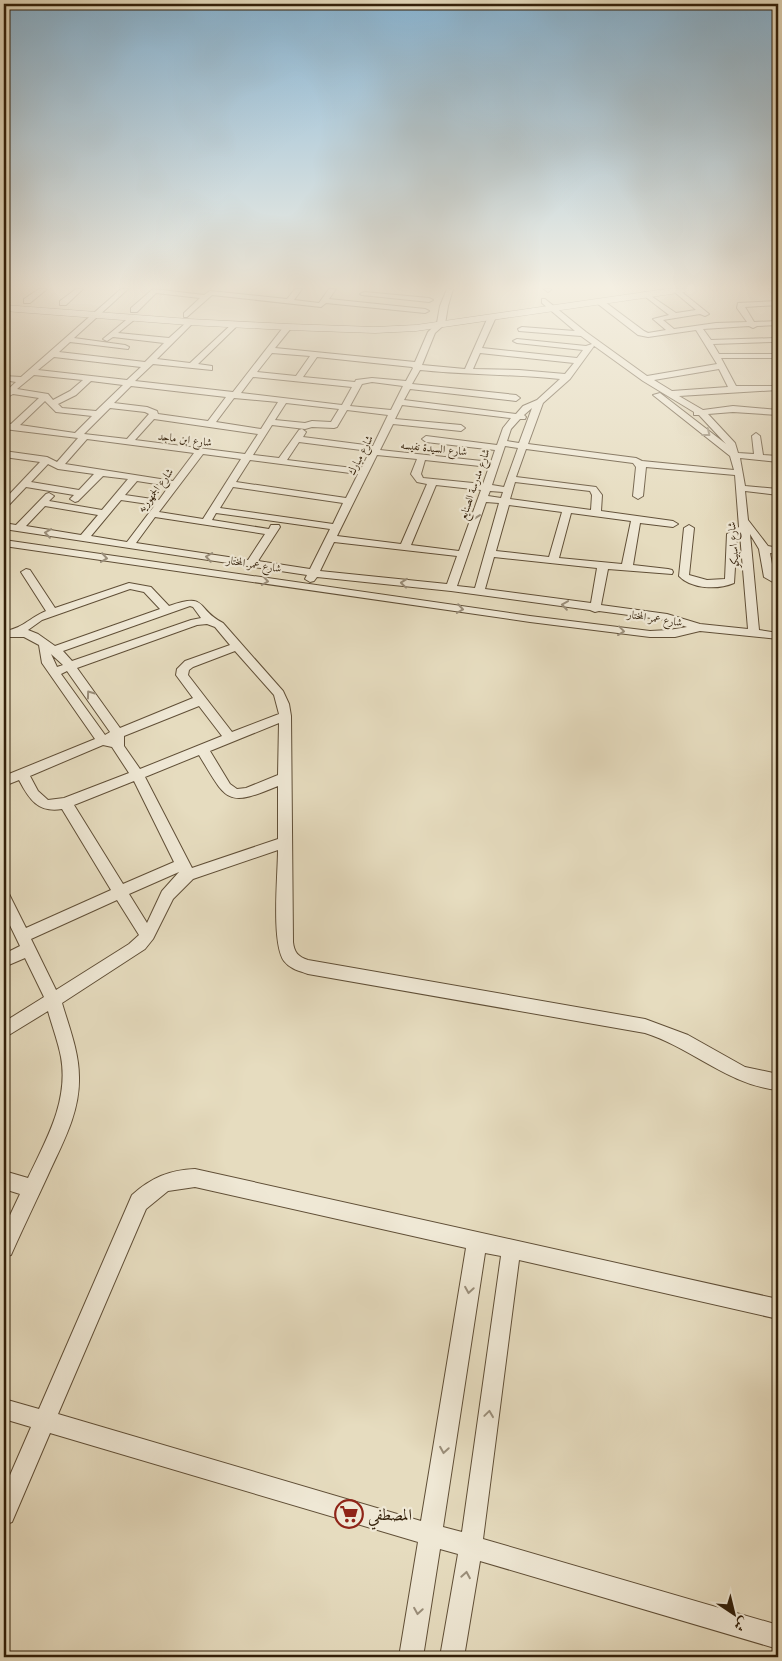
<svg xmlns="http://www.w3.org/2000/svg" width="782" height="1661" font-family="'Libre Caslon Text',Amiri,serif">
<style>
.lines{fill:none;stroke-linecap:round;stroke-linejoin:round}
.minor-casing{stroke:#604f37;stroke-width:2}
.tertiary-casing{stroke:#604f37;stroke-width:1}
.minor{fill:#efe8d5;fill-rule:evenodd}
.tertiary{fill:#efe8d5;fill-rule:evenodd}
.oneway{stroke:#9a8e7a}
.labels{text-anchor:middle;stroke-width:4.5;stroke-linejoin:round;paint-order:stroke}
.far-street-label{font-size:11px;fill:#33200a;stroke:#efe8d5}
.near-poi-label{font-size:16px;fill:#33200a;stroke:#efe8d5;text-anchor:start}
</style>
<rect width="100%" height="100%" fill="#e6dcbf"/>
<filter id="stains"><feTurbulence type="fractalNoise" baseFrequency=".004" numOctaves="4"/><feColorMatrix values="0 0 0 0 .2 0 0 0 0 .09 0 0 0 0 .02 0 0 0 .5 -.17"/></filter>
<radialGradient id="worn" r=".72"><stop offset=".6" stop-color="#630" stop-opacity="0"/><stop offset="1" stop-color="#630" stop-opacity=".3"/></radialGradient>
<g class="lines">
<defs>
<path id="minor" d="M4,289H11L4,294Z
M39,289H47L30,303H24V299Z
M76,289H83L66,305H60V301Z
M121,289H128L74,338L125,345L129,347L128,349L70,342L59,352L145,362L164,343L113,337L107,341L103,339L131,316L135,318L134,320L118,333L169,338L189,320H192V324L157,359L190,363L234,322L238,324L237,326L198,364L212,366V370L153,364L135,381L233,392L285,325H288L292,327L275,348L415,362L428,332L437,323L440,306L447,289H453L448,306L445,324L435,333L422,365L465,369L488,317L492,315L496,317L482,348L577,358L583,350L517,343L513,341L517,339L586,346L592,344L581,336L519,331L518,329L522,327L575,331L542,303V299H545L586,332L647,376L717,364L696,330L648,337L638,335L594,301L601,299L644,331L648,333L666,330L653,319L669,315L643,295V293L645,292L676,313L696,310L672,290L678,289L709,314L705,316L700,314L663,320L674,329L716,323L747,322L737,308L738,303L778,301V305L745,307L754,322L778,321V325L757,326L753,328L749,326L703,329L711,340L775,338L776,340L772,342L713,344L719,354H777L778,356L774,358H721L736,386H778V390L679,396L703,410L733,406L778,410V415L733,412L708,414L735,443L738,453L754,454L752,436L756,433L760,436L763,455L778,456V462L740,458L745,486L778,489V495L745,491L748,520L768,546L778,548V554L770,553L774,575L778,578V585L764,577L759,549L750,534L759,630L778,633V639L700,631L675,637H650L530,622L4,546V540L530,616L650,631L669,630L687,627L666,620L599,611L595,612L590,610L451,591L317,577L314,581L310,582L305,579L307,575L4,529V523L16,525L46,494L49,493L54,496L49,501L102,510L128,479L103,476L78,501L75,502L70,499L74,495L26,487L7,507L4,508V500L40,462L4,457V451L47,457L57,462L78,438L4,429V423L11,424L39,398L13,394L4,399V393L16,382L4,380V376L21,377ZM593,345L643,381L694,412V415H699L726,444L660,393L653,395L730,456L734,470L642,461L636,458L528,444L543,403L570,379L594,346ZM272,353L310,356L296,376L257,372ZM480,353L574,363L565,374L519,370L473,369ZM54,357L141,367L127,380L38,370ZM317,357L412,367L413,368L406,381L372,378L356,380L355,382L303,377ZM719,369L728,387L672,391L654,380ZM420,370C466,375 513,374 560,379L537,400L523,406L516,414L404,400L410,389L516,401L520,398L516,395L412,384ZM34,375L83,380L70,391L53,400L48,394L17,389ZM253,377L352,387L342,405L241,393ZM91,381L123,385L96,411L62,408L58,404L76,395ZM372,382L403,386L391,410L350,406L362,384ZM131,386L226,397L208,421L158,414L157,411L147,407L114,403ZM234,398L278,402L261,429L216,422ZM45,401L56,412L92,416L75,433L20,425ZM286,403L339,409L331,422L312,421L305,423L275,420ZM402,405L511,418L503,428L497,445L426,436L422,439L426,442L495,450L491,462L380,450L393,424L461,431L465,428L461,425L395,419ZM110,408L145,412L149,414L127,439L84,434ZM532,408L519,443L507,441L511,429L520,419H525L526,417L524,415ZM347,410L388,415L373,446L303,437L306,432L302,429L299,430L279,458L253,455L272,425L305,429L312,427L334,428L337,427ZM154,419L258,434L245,454L135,440ZM87,439L194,453L173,481L65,464ZM299,442L369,451V453L361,469L287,460ZM505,446L518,448L504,487L492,485ZM526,449L633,463L636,467L633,496L638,499L643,496L646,467L735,475L739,527L727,534L725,579L707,580L689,575L694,528L689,525L684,528L679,576C691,589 718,590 734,583L737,536L740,534L748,629L700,624L667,614L601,605L608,569L672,574L673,572L672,570L668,569L633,565L640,523L673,527L678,524L673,521L601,511L602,495L596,487L516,477ZM203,454L241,459L203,519L159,512ZM377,455L417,459L411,474L417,482L427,484L401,544L337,536ZM250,460L358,474L346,498L236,482ZM425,460L489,467L483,484L423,478L421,474ZM48,464L58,469L94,474L79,490L31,482ZM137,481L169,486L159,500L125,495ZM515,482L590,491L592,495L591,510L510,499ZM436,485L481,490L459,551L411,545ZM233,487L343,503L333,524L220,508ZM490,491L503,492L501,498L488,496ZM121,500L155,505L127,542L91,536ZM486,502L499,503L475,588L457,586ZM509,505L562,512L549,557L496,551ZM45,506L98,515L81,535L26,526ZM216,513L330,529L310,569L258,561L280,527L279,525H271L269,529L212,520ZM571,513L631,521L622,564L559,558ZM155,517L265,534L248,560L136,543ZM334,542L457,556L447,584L320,571ZM494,557L597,568L591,603L485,589Z
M153,289L204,295L210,291L287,299L295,289H302L294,300L319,303L329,289H336L329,299L425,309L429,311L425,313L326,303L321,307L212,295L187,317H184V313L200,298L156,293L137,312H131V308Z
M544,289H551V290L548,292Z
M768,289H775L778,292V298Z
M364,292L429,298L433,300L429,302L362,295L360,294Z
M26,569L30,570L55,608L129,583L151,587L169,606C209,592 195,609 223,623L283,691L289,704L291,716L293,942C294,952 298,957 308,960L645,1019L688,1035L745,1067L778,1074V1090C728,1085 692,1048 645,1033L308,974C300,971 290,969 284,961C271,942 278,875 278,850L193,879L173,899L153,939L145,949L62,1003C69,1027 79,1052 79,1077C80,1113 62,1144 48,1175C36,1201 23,1228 11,1255L4,1257V1228L20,1194L4,1189V1171L28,1178C46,1140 69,1101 61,1057C58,1041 52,1026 48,1011L4,1038V1022L44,997L25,958L4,967V954L20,946L4,913V892L9,894L26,928L111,890L62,809C38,813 29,799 19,780L4,786V776L95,739L42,663L39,645L24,637H4V631C20,630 31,617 46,611L21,572ZM130,589L144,592L160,609L55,646L38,634L28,630L42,620ZM190,606L193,607L201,618L191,620L72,661L63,651ZM207,624L215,627L230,645L185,661L177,669L176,675L193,698L120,728L77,668L197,625ZM235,651L274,695L279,714L232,732L188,675L189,670L193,667ZM51,654L63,665L57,667ZM67,671L110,732L105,735L61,674ZM199,706L222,736L140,769L124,746V736ZM279,723L278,775L246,788L237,789L230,784L210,751ZM103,745L112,747L129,773L64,798L48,800L38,791L30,776ZM199,755C227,801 226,808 278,786V839L192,868L145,777ZM134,781L174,862L123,884L74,805ZM179,872L162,891L147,923L129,894ZM117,900L139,935L129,944L56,990L31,939Z
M195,1169L778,1299V1319L519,1260L483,1539L778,1625V1649L480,1561L464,1657H440L458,1554L440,1549L423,1657H399L418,1542L50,1433L12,1522L4,1525V1489L31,1427L4,1419V1399L39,1409L132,1195C151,1178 169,1170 195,1169ZM195,1187L466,1248L421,1521L58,1414L146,1209L168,1191ZM485,1253L501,1256L462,1532L443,1527Z"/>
<path id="tertiary" d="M666,289H689L685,292L416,331L375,333L288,330L189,325L4,311V305L189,319L288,324L375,327L416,325Z"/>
</defs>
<!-- minor casing -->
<use href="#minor" class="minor-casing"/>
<!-- tertiary casing -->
<use href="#tertiary" class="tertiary-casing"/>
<!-- minor -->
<use href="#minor" class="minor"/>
<!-- tertiary -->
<use href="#tertiary" class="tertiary"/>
</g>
<!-- one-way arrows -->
<defs><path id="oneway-chevron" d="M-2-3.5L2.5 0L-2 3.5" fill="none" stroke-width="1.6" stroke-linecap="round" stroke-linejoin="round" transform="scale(1.25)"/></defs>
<g class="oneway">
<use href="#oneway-chevron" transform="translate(707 433) rotate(38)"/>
<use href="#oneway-chevron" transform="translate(475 516) rotate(109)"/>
<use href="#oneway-chevron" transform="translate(48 533) rotate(-172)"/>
<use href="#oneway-chevron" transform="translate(209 557) rotate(-171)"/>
<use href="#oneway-chevron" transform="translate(104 558) rotate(8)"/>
<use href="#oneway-chevron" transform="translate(265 581) rotate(8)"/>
<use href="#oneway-chevron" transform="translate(404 583) rotate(-174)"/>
<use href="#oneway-chevron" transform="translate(565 605) rotate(-172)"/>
<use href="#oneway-chevron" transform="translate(460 609) rotate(8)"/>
<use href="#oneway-chevron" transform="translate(621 631) rotate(7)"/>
<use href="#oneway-chevron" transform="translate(90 694) rotate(-126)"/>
<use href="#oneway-chevron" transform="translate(469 1290) rotate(99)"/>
<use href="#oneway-chevron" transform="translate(489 1414) rotate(-82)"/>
<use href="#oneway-chevron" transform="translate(444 1450) rotate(99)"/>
<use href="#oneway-chevron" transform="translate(466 1575) rotate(-80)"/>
<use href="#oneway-chevron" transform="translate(418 1611) rotate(99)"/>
</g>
<!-- sky -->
<linearGradient id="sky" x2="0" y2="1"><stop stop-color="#88b6d6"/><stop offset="0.55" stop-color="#f4efe2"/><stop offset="1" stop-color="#f4efe2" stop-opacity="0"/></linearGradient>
<rect width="782" height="522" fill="url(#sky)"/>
<!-- icons -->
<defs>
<symbol id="supermarket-ring" viewBox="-11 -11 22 22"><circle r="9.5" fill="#efe8d5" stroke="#8f2418" stroke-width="1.5"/><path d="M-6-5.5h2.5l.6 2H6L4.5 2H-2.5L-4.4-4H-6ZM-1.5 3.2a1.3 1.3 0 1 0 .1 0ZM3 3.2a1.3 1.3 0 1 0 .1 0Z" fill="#8f2418"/></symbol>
</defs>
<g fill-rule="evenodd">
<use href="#supermarket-ring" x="333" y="1498" width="32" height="32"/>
</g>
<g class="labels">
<!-- far-street labels -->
<g class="far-street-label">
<text transform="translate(185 439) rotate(7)" y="4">شارع ابن ماجد</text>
<text transform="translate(434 448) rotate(6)" y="4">شارع السيدة نفيسه</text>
<text transform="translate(360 455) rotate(-63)" y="4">شارع مبارك</text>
<text transform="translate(474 484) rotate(-71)" y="4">شارع مدرسة الصنايع</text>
<text transform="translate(155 490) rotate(-53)" y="4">شارع الجمهوريه</text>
<text transform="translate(733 545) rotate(-95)" y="4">شارع اسبيكو</text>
<text transform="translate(254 564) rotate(9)" y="4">شارع عمر المختار</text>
<text transform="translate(655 618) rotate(9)" y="4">شارع عمر المختار</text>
</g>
<!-- near-poi labels -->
<g class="near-poi-label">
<text x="368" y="1520">المصطفي</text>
</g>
</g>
<!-- margin -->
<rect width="782" height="1661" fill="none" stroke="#e6dcbf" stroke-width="20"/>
<rect x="5" y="5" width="772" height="1651" fill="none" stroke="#33200a" stroke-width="2.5"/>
<rect x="10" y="10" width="762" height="1641" fill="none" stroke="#33200a"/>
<!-- north arrow -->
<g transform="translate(734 1614) rotate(145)" stroke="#efe8d5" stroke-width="4" paint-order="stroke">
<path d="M0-4L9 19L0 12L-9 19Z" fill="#33200a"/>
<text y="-8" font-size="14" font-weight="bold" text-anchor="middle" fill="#33200a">ش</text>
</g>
<rect width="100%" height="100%" filter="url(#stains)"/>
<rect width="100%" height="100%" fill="url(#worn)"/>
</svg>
